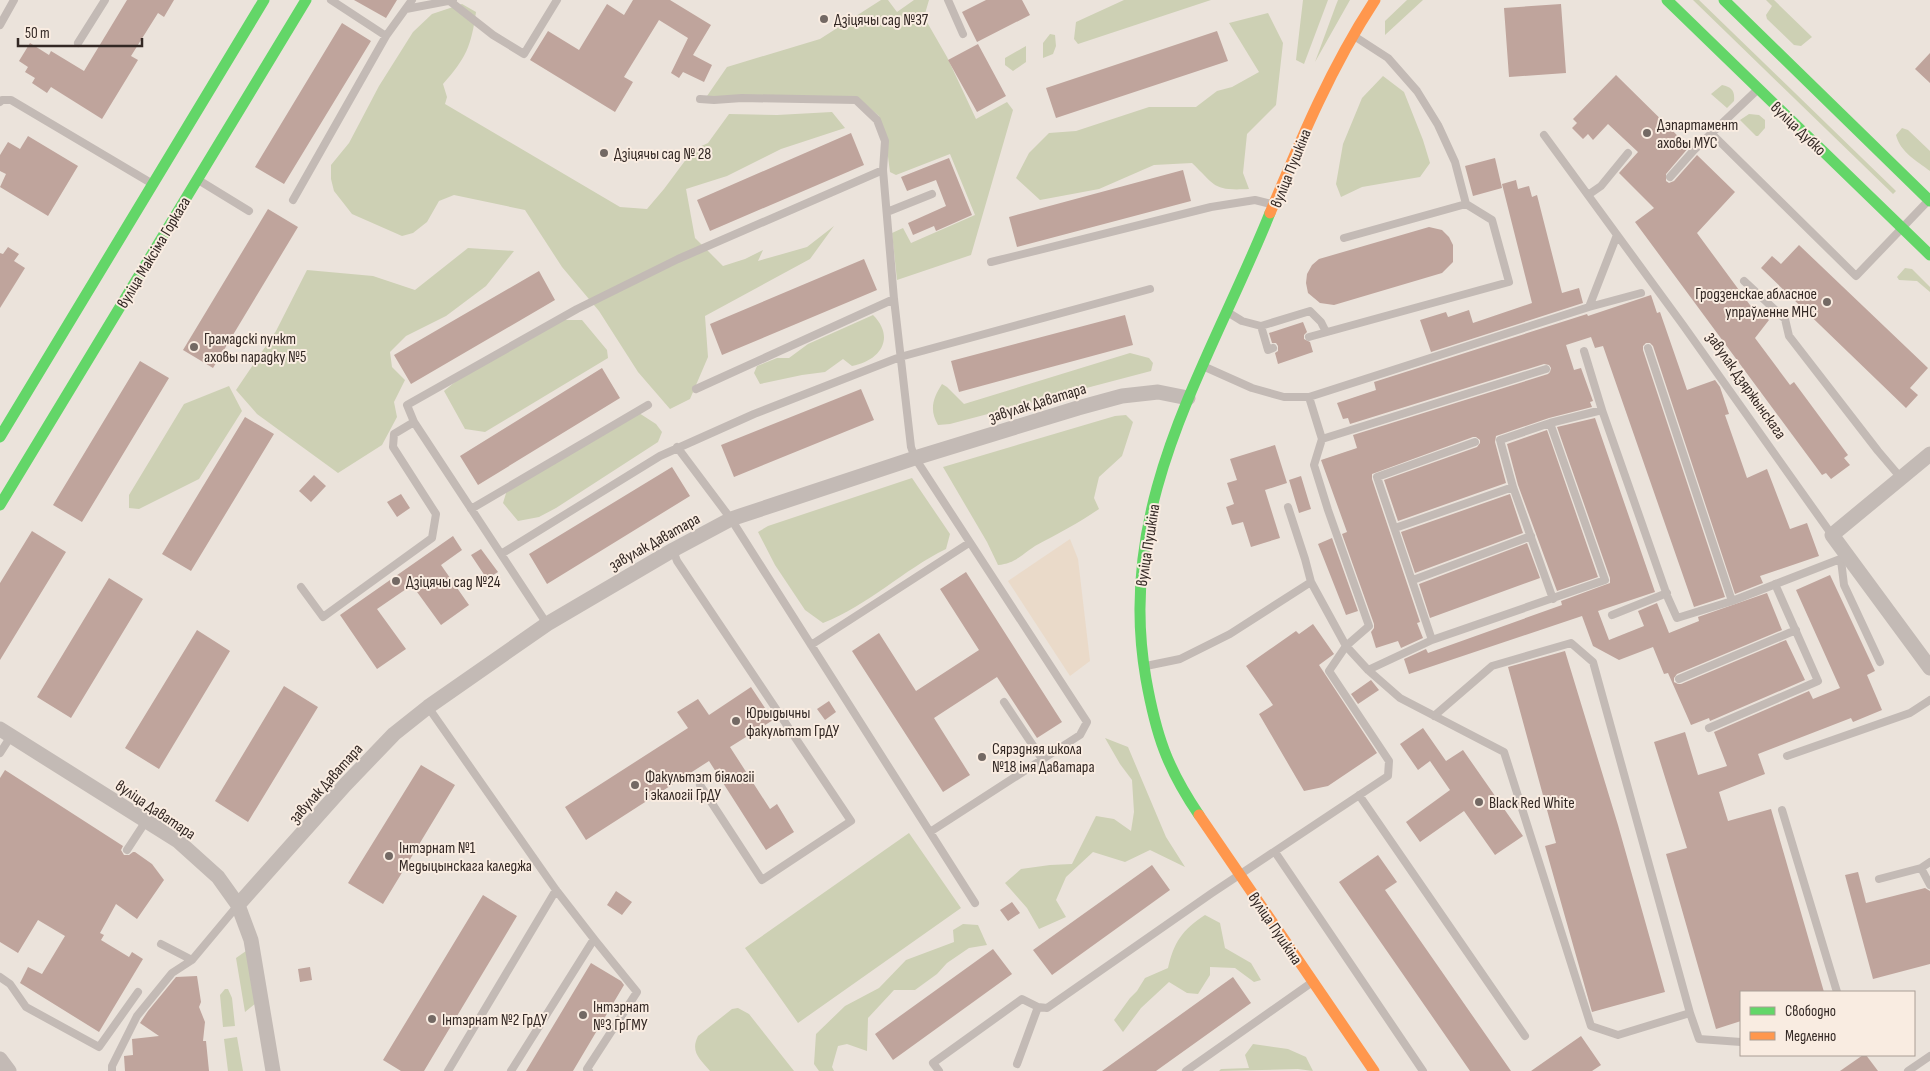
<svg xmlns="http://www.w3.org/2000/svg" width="1930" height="1071" font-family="'Sofia Sans Condensed',sans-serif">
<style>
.green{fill:#cdd0b4}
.plaza{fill:#eadac9}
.building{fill:#bfa49c}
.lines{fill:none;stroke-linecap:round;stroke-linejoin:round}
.lane{stroke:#c3bab5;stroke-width:8}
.street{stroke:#c3bab5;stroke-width:15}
.fast{stroke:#63d668;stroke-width:11}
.slow{stroke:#ff974d;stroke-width:11}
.poi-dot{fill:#736964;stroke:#f9ece1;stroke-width:2}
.labels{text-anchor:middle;stroke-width:4;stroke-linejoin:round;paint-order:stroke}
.poi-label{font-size:16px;fill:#332824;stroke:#f9ece1;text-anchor:start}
.street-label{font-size:16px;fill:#332824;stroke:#f9ece1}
</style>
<rect width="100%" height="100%" fill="#ebe3db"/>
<!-- green -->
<path class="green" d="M881,0H888L897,12L914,0H929L924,17L947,57L976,119L1007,102L1013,110L971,255L897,280L892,233L903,228L911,243L975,215L950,154L896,175L890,172L885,134L879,116L857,97L707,96L727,67L820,39Z
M1124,0H1211L1078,44L1074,39L1076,22Z
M1303,0H1328L1304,64L1296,60Z
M1338,0H1350L1315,62L1336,5Z
M1407,0H1423L1385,35V21Z
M1693,0H1699L1896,191L1893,194Z
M1766,0H1774L1812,37L1801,46L1794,45L1767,19L1766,15L1772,6Z
M462,4L476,12C471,47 466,58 443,84L447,97L445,104L620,207L647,209L664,189L693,150L708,143L729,114L777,115L832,112L845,128L781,149L727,176L686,189L695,238L723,266L745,259L763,250L758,261L807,247L834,226L810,259L705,316L708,357L690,399L670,409L638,372L599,311L562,267L525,210L454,195L439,201L427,222L413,233L402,236L352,214L334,191L331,179V165L349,143L379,86L413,32L432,14Z
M1268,13L1283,43L1276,105L1247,134L1243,173L1249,189C1213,191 1216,186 1192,163L1154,165L1099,189L1040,200L1016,178L1029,153L1049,133L1076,131L1149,107H1196L1217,91L1232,87L1259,72L1229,23Z
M1050,34L1055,35L1056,46L1053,54L1043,58V43Z
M1026,46V62L1013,71L1005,65V58Z
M1383,76L1404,92L1423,140L1430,163L1420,177L1362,187L1341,197L1336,184L1343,144L1362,98Z
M1722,85C1732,87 1735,91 1734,101L1727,108L1711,94Z
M1749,114L1759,115L1765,120V128L1758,136H1756L1740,120Z
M1902,128L1908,130L1930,151V171C1917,161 1900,152 1896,135Z
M468,248L514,251L486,286L446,316L406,336L390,352L392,367L405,380L394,402L397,417L382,445L338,473L257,414L236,390L276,331L307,270L373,276L415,290Z
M1905,268L1912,269L1930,287V292L1917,281L1899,280L1897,277Z
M873,315C896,338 880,361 852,366L843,359L825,372L802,375L760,384L754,373L757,366L777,358H789L808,344Z
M562,320H582L607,350L608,358L485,432L465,429L444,391L460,378Z
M1130,353L1149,358L1153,363L1151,371L950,424L938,425C929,410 933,398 942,384L947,387L964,404Z
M229,386L242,411L199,479L139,509L129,508V495L184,404Z
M639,413L656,424L662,432L658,442L556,508L539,517L518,521L503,503L507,490Z
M1126,415L1133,422L1122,456L1099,477L1094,498L1099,509C1079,523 1057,534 1035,546C1021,555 1016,563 998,565L987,542L943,467L1115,416Z
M912,478L950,534L946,549C903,570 869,605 823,623L805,610L775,565L758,532L768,526Z
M1105,738L1128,747L1166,837L1185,867L1150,850L1125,862L1093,852L1066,877L1056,900L1066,917L1039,929L1027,908L1005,883L1021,869L1050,865L1072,864L1096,816L1114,819L1131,831L1134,812L1132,780L1120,764Z
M909,833L961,908L798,1023L745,948Z
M1205,915L1220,923L1225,948L1251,963L1261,980L1254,982L1235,968L1210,967V975L1198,994L1187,993L1169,982L1141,1008L1123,1032L1114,1020L1130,998L1137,991L1145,978L1168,968C1174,942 1182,930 1205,915Z
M963,924L978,925L987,945L969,948L947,963L937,974L915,990H894L868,1018L867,1051L847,1044L838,1046L832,1067L834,1071H819L814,1064L816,1034L845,1006L879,988L906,960L954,942L953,930Z
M246,951L256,1003L245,1012L236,958Z
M225,989H228L232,998L235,1026L223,1027L220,995Z
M738,1008L749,1014L794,1071H710C700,1059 690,1052 698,1036L732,1009Z
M237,1037L243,1071H228L224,1039Z
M1253,1044L1288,1049L1306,1057L1313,1071L1298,1069L1219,1071L1221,1069L1249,1068L1245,1055Z"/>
<!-- plaza -->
<path class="plaza" d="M1070,539L1078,559L1090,661L1070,676L1008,581Z"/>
<!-- building -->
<path class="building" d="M127,0H174L164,17L158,13L131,56L138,60L102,119L51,87L47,93L32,83L35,78L25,72L28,67L19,61L30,43L49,55L51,51L84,71Z
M354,0H397L386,18Z
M633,0H670L711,25L693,55L712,65L704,82L683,72L679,78L671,73L688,38L659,20L624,77L633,82L615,112L530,60L548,31L579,50L607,4L624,15Z
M986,0H1022L1030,15L977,42L962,12Z
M1561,4L1566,73L1509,77L1504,8Z
M342,23L371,41L284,184L255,167Z
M1217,31L1228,61L1056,118L1046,88Z
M978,44L1006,96L977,112L948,60Z
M1930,53V83L1915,69Z
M1616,75L1689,147L1666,174V181L1669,183L1674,181L1697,155L1735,192L1697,233L1750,305L1769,320L1755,338L1790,385L1794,382L1848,455L1844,458L1850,465L1831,479L1826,473L1822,475L1635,222L1654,208L1619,173L1638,152L1608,124L1593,140L1588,134L1583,139L1572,128L1577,123L1573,119Z
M851,133L864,165L710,231L697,200Z
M28,136L78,166L48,216L0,187L6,174L0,171V155L8,142L20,149Z
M949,158L972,215L936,231L934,226L913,235L908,223L946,206L936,180L907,191L901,177Z
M1495,158L1502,188L1473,196L1465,166Z
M1183,170L1191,201L1017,247L1009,217Z
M1516,180L1518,189L1529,186L1532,197L1537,195L1562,293L1579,288L1583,303L1431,352L1420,320L1446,312L1448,317L1469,310L1473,323L1532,303L1502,184Z
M268,209L298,227L213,368L183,350Z
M1429,227L1442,230L1449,237L1453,245V262L1442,273L1334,305L1320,303L1308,293L1306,283L1307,274L1312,265L1319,259Z
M1799,245L1928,368L1910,388L1918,395L1906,408L1761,268L1772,256L1781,264Z
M8,247L19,254L14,261L25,268L0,308V253L3,254Z
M864,259L877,290L722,355L710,324Z
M539,271L555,300L411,384L394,355Z
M1651,295L1657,313L1660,312L1687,390L1715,380L1720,387L1729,414L1725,415L1747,478L1767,469L1790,529L1807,523L1819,556L1760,576L1763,583L1735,594L1653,346L1650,343H1646L1643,346V350L1725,597L1694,607L1603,346L1595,348L1591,337L1566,345L1574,370L1581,368L1593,401L1590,402L1592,407L1549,418L1496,436L1495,442L1506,483L1398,521L1384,480L1477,447L1480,443V440L1476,437H1473L1372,474V479L1420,622L1417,623L1423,638L1401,648L1398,641L1376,648L1371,632L1374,628V624L1342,534L1347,532L1321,460L1357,448L1353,435L1548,374L1550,372L1551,368L1549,365L1544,364L1350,424L1348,418L1343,419L1337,403L1376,390L1374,382L1587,314L1588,316Z
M1125,315L1133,345L959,392L951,361Z
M1303,322L1307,332L1304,335V339L1310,342L1313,352L1278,364L1275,353L1278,351V346L1276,343H1272L1269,333Z
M140,361L169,378L82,522L53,505Z
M602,368L620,398L478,485L460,456Z
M861,389L874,420L734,477L721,445Z
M245,417L274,434L191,571L162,554Z
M1595,418L1655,592L1598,611L1609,640L1644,626L1638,611L1657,603L1669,633L1699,621L1698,617L1767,593L1782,630L1677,674L1674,678V682L1678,684H1681L1786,640L1805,680L1710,721L1709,718L1691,725L1668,673L1664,674L1653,647L1619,660L1593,646L1582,616L1409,674L1404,659L1426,649L1428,653L1562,605L1561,601L1610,583V578L1557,427Z
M1547,430L1598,577L1557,591L1518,485L1507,444Z
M1275,445L1287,483L1265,490L1280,538L1251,547L1243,522L1232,525L1226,507L1234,504L1227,483L1237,480L1230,459Z
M672,467L690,496L547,584L529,554Z
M314,475L326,486L311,502L299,491Z
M1301,476L1311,509L1299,513L1289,480Z
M401,494L410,508L397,517L387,502Z
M1510,494L1523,533L1415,573L1401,532Z
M32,531L66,552L0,660V583Z
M453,536L462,550L441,565L469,605L441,625L412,585L377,609L406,649L377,669L340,615Z
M1332,538L1358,611L1346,615L1318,544Z
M1527,543L1540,578L1430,618L1419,584Z
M481,549L498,572L487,579L471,555Z
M966,572L1062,722L1037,738L997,677L934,718L970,775L943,792L852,651L879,633L916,691L979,650L940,589Z
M1830,575L1875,671L1867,675L1882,710L1853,722L1851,718L1758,754L1765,774L1719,792L1728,821L1771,809L1824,992H1741V1021L1716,1029L1666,854L1687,848L1654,742L1685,732L1698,775L1727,766L1714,732L1809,691L1813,699L1840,688L1796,590Z
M109,578L143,599L71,718L37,697Z
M1313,624L1334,654L1319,665L1377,753L1328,786L1304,791L1259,714L1273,705L1246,666L1296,631L1299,634Z
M197,630L230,651L159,769L125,748Z
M1565,651L1618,825L1665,992L1592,1012L1545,846L1556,843L1508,667Z
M1371,680L1379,690L1358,704L1351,694Z
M284,686L318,707L248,822L215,801Z
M751,687L773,720L730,747L770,809L777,804L794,832L766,850L709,761L586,840L565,807L688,728L677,712L698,699L709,715Z
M829,701L836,712L825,720L817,709Z
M1423,728L1446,761L1463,750L1523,836L1495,855L1464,811L1420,842L1406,822L1450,790L1430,761L1418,770L1400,744Z
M421,765L455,785L383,904L348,883Z
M5,770L123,846L121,850L124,855H129L133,852H135L152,864L164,880L137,919L116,904L100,933L104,935L101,940L129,957L132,952L143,959L99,1032L20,983L28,967L42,974L65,936L38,920L18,953L0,942V778Z
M1378,855L1397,882L1385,890L1511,1071H1470L1339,882Z
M1152,865L1170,890L1052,975L1033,950Z
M1858,872L1866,903L1925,888L1930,891V964L1873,979L1845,875Z
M616,891L632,902L622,915L607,905Z
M483,895L517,916L424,1071H401L383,1060Z
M1012,902L1020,913L1008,921L1000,910Z
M993,949L1012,974L893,1060L875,1034Z
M591,963L621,981L624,985L573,1071H526Z
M310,967L312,980L300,982L298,969Z
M197,976L201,1002L199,1007L205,1022L203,1041H206L209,1071H125L124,1056L133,1055L132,1039L159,1036L140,1023L148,1011L176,977Z
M1233,977L1251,1003L1156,1071H1102Z
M1581,1036L1601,1065L1592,1071H1531Z
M1863,1055H1866L1878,1071H1840Z"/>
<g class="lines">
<!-- lane -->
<path class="lane" d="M331,0L386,36L412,0
M948,0L963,34
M451,2L493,35L524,54L557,0
M406,9L453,0
M0,25L14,0
M78,43L105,0
M700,99L714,100L742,98L856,100L877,120L885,141L883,170L894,299L911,447L915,458L1087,722L1080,735L930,832
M0,102L2,100H11L151,183
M1712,134L1856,276L1927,202
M1544,135L1683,325L1832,535
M1670,177L1694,150L1755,92
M200,181L249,211
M1588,195L1601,186L1628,153
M293,200L386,36
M887,212L932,194
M1344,238L1466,204L1455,162L1438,125L1417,91L1388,58L1354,36
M991,262L1211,207L1255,200L1271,204
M1744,281L1785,319L1789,336L1878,451L1901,478
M1589,307L1641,293
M1229,313L1242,321L1261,326L1310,311L1321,322L1326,332
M1261,326L1268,350L1273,348
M1309,337L1509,282L1492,220L1466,204
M1648,348L1732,601
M1584,351L1602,410
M1205,367L1252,388L1284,397H1309L1589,307L1617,235
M696,389L894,299
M1550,423L1500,440L1513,487L1553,599
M1322,439L1546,369
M677,447L731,519L975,903
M1288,507L1305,559L1311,582L1346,646L1368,670L1400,698L1504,752L1591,1026L1618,1035L1690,1013L1593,662L1571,643L1492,666L1434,716
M471,509L648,405
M1395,528L1513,487
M673,550L677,561L851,821L762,880L700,785
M501,554L660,456L754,414L900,357L1150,289
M1841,560L1844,585L1880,662
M1413,580L1531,536
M301,587L323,617L432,538L436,514L393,447L394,434L414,422
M1612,615L1667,593
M547,624L414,422L407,405L577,309L678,259L883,170
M1432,640L1377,477L1475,442
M811,645L969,543
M1146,666L1180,659L1230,634L1311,582
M1368,670L1432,640L1605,580L1550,423L1602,410L1668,598L1677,618L1732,601L1848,556
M1679,679L1796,630
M1004,702L1042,759
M428,707L556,890L594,939L511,1071
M1709,728L1818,681L1775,584
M0,753L11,736
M1787,756L1910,713L1930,700
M1359,795L1525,1036
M1782,810L1837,992
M127,850L146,821
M1275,852L1423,1071
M1921,868L1930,885
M1879,879L1921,868L1930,862
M161,944L192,960L238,905
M0,977L10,984L26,1007L99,1047L138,992
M1690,1013L1699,1039L1741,1042
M1017,1064L1038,1007
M112,1071V1066L137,1016L172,973L192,960
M448,1071L556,890
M589,1071L587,1069L637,992L594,939
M939,1071L933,1063L1022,999L1038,1007L1047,1008L1212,893L1388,776L1389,761L1329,671L1346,646L1369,626L1328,510L1314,465L1322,439L1309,397
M1186,1071L1311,983
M1908,1071L1930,1056"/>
<!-- street -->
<path class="street" d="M1930,454L1832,535L1930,668
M0,729L178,841L218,877L238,905L251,940L273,1071
M238,905L345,785L394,734L428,707L547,624L673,550L731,519L915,458L1078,408L1122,396L1158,392L1188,398
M0,1059L9,1071"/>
<!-- fast -->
<path class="fast" d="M1667,0L1930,255
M1724,0L1930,201
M0,437L264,0
M0,505L306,0
M1199,815C1167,768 1156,735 1146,679C1115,503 1207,369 1270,213"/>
<!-- slow -->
<path class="slow" d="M1270,213C1301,139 1331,67 1375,0
M1199,815L1374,1071"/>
</g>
<!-- markers -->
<g class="poi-dot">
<circle cx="824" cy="19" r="5"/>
<circle cx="1647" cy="133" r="5"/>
<circle cx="604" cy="153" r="5"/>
<circle cx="1827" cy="302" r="5"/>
<circle cx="194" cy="347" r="5"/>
<circle cx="396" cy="581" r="5"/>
<circle cx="736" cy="721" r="5"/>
<circle cx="982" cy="757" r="5"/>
<circle cx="635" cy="785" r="5"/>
<circle cx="1479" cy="802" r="5"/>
<circle cx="389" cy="856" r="5"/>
<circle cx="583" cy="1015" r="5"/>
<circle cx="432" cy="1019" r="5"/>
</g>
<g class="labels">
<!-- poi labels -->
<g class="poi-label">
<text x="834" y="25">Дзіцячы сад №37</text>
<text x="1657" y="130">Дэпартамент<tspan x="1657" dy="18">аховы МУС</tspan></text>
<text x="614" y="159">Дзіцячы сад № 28</text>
<text x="1817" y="299" text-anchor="end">Гродзенскае абласное<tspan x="1817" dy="18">упраўленне МНС</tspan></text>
<text x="204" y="344">Грамадскі пункт<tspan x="204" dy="18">аховы парадку №5</tspan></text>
<text x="406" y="587">Дзіцячы сад №24</text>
<text x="746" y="718">Юрыдычны<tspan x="746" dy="18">факультэт ГрДУ</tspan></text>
<text x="992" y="754">Сярэдняя школа<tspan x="992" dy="18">№18 імя Даватара</tspan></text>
<text x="645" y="782">Факультэт біялогіі<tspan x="645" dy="18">і экалогіі ГрДУ</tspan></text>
<text x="1489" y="808">Black Red White</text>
<text x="399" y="853">Інтэрнат №1<tspan x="399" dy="18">Медыцынскага каледжа</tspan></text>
<text x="593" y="1012">Інтэрнат<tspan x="593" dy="18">№3 ГрГМУ</tspan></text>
<text x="442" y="1025">Інтэрнат №2 ГрДУ</text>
</g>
<!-- street labels -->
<g class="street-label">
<text transform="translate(1799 128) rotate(44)" y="6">вуліца Дубко</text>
<text transform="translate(1290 168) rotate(-68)" y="6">вуліца Пушкіна</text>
<text transform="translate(153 252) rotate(-59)" y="6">вуліца Максіма Горкага</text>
<text transform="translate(1747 385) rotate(55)" y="6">завулак Дзяржынскага</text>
<text transform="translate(1037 402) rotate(-17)" y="6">завулак Даватара</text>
<text transform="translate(654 541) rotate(-29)" y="6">завулак Даватара</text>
<text transform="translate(1147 545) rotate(-81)" y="6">вуліца Пушкіна</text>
<text transform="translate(325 783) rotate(-48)" y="6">завулак Даватара</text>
<text transform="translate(156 809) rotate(34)" y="6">вуліца Даватара</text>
<text transform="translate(1276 928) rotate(56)" y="6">вуліца Пушкіна</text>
</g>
</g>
<!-- legend -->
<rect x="1740" y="991" width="175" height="65" fill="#f9ece1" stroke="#aa9e95"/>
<rect x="1750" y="1007" width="25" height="8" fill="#63d668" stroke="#aa9e95"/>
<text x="1785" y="1016" font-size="15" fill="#332824">Свободно</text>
<rect x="1750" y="1032" width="25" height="8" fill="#ff974d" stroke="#aa9e95"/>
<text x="1785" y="1041" font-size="15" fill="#332824">Медленно</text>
<!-- scale -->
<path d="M18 38v8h124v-8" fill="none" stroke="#332824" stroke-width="2.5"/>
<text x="25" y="38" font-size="15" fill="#332824" stroke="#f9ece1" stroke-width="4" paint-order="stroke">50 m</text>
</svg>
